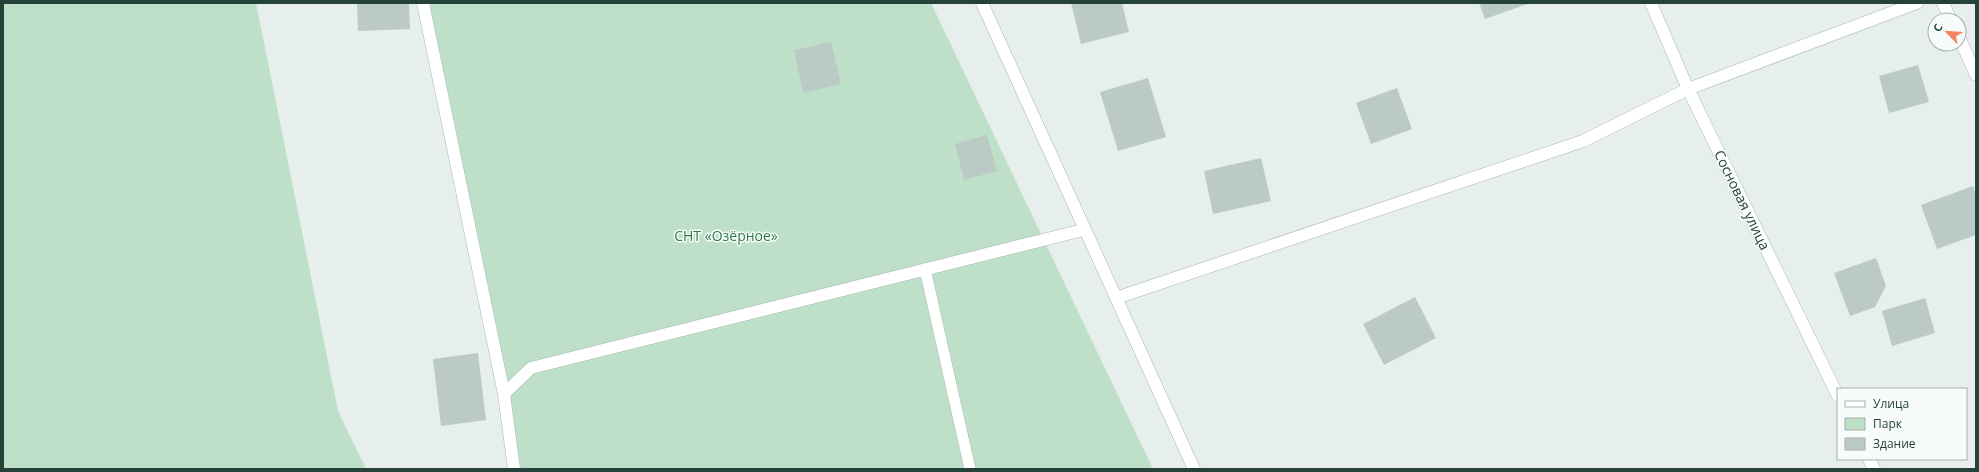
<svg xmlns="http://www.w3.org/2000/svg" width="1979" height="472" font-family="'Open Sans',sans-serif">
<style>
.green{fill:#bfe0c8}
.building{fill:#bbcac4}
.lines{fill:none;stroke-linecap:round;stroke-linejoin:round}
.lane-casing{stroke:#a8b8b2;stroke-width:12}
.street-casing{stroke:#a8b8b2;stroke-width:13}
.lane{stroke:#fff;stroke-width:11}
.street{stroke:#fff;stroke-width:12}
.labels{text-anchor:middle;stroke-width:3;stroke-linejoin:round;paint-order:stroke}
.street-label{font-size:14px;fill:#24423a;stroke:#f7fbf9}
.park-label{font-size:14px;fill:#2d7a4b;stroke:#f7fbf9}
</style>
<rect width="100%" height="100%" fill="#e6efeb"/>
<!-- green -->
<path class="green" d="M3,3H256L338,411L366,469H3Z
M424,3H931L1153,469H519Z"/>
<!-- building -->
<path class="building" d="M357,3H409L410,29L358,31Z
M1071,3H1122L1129,32L1081,44Z
M1479,3H1530L1485,19Z
M831,42L841,84L803,93L794,50Z
M1918,65L1929,102L1889,113L1879,76Z
M1148,78L1166,137L1118,151L1100,92Z
M1397,88L1412,129L1371,144L1356,103Z
M987,135L997,171L964,180L955,144Z
M1261,158L1271,201L1213,214L1204,171Z
M1973,186L1976,195V235L1937,249L1921,205Z
M1876,258L1886,286L1875,307L1850,316L1834,273Z
M1415,297L1436,338L1384,365L1363,324Z
M1925,298L1935,333L1892,346L1882,311Z
M478,353L486,420L441,426L433,359Z"/>
<g class="lines">
<defs>
<path id="lane" d="M925,269L970,469"/>
<path id="street" d="M423,3L504,394
M982,3C1052,159 1123,314 1194,469
M1651,3L1688,89L1838,396
M1943,3L1951,20
M1959,37L1976,75
M1116,298L1583,141L1688,89L1917,3
M1869,459L1874,469
M514,469L504,394L531,368L1083,230"/>
</defs>
<!-- lane casing -->
<use href="#lane" class="lane-casing"/>
<!-- street casing -->
<use href="#street" class="street-casing"/>
<!-- lane -->
<use href="#lane" class="lane"/>
<!-- street -->
<use href="#street" class="street"/>
</g>
<g class="labels">
<!-- street labels -->
<g class="street-label">
<text transform="translate(1742 200) rotate(64)" y="5">Сосновая улица</text>
</g>
<!-- park labels -->
<g class="park-label">
<text x="726" y="241">СНТ «Озёрное»</text>
</g>
</g>
<!-- border -->
<rect width="1979" height="472" fill="none" stroke="#24423a" stroke-width="8"/>
<!-- legend -->
<rect x="1837" y="388" width="130" height="72" fill="#f7fbf9" stroke="#a3b1ad"/>
<rect x="1845" y="401" width="20" height="6" fill="#ffffff" stroke="#a3b1ad"/>
<text x="1873" y="408" font-size="12" fill="#24423a">Улица</text>
<rect x="1845" y="418" width="20" height="12" fill="#bfe0c8" stroke="#a3b1ad"/>
<text x="1873" y="428" font-size="12" fill="#24423a">Парк</text>
<rect x="1845" y="438" width="20" height="12" fill="#bbcac4" stroke="#a3b1ad"/>
<text x="1873" y="448" font-size="12" fill="#24423a">Здание</text>
<!-- north arrow -->
<g transform="translate(1947 32) rotate(295)"><circle r="19" fill="#f7fbf9" stroke="#a3b1ad"/>
<path d="M0-3L7 15L0 10L-7 15Z" fill="#f4845f"/>
<text y="-6" font-size="11" font-weight="bold" text-anchor="middle" fill="#24423a">С</text>
</g>
</svg>
